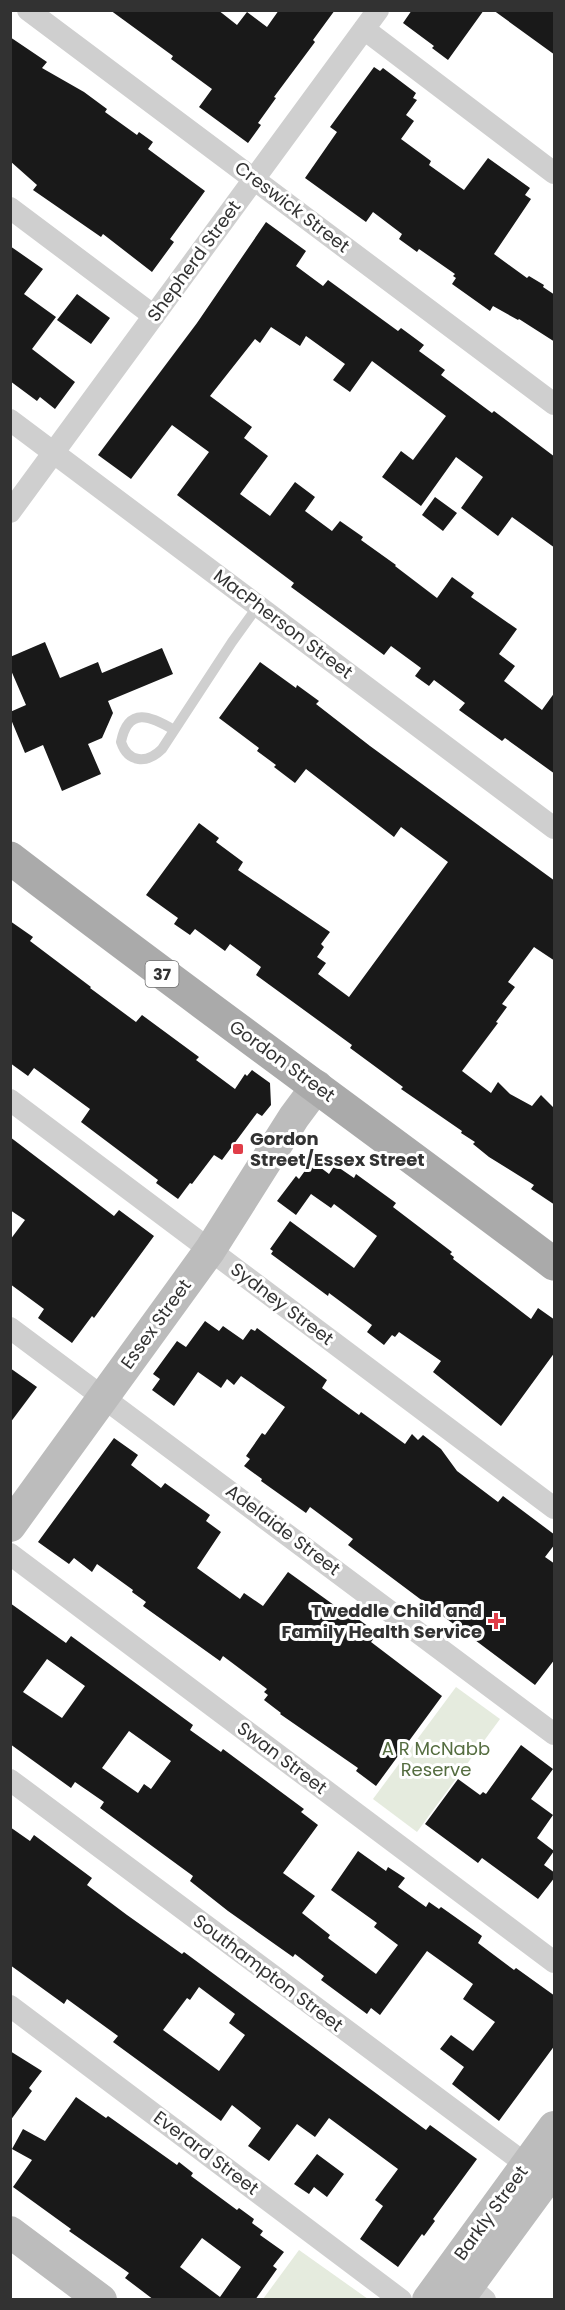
<svg xmlns="http://www.w3.org/2000/svg" width="565" height="2310" font-family="Poppins,sans-serif">
<style>
.green{fill:#e5ebde}
.building{fill:#191919;fill-rule:evenodd}
.lines{fill:none;stroke-linecap:round;stroke-linejoin:round}
.lane{stroke:#cfcfcf;stroke-width:10}
.street{stroke:#cfcfcf;stroke-width:22}
.secondary{stroke:#bcbcbc;stroke-width:32}
.primary{stroke:#aaa;stroke-width:33}
.poi-dot{fill:#e03d48;stroke:#fff;stroke-width:2}
.labels{text-anchor:middle;stroke-width:6;stroke-linejoin:round;paint-order:stroke}
.shield{fill:#fff;stroke:#707070;stroke-width:1.5}
.shield-label{font-size:16px;font-weight:bold;fill:#323232}
.street-label{font-size:18px;fill:#323232;stroke:#fff}
.poi-label{font-size:18px;font-weight:bold;fill:#323232;stroke:#fff;text-anchor:start}
.park-label{font-size:18px;fill:#556d40;stroke:#fff}
</style>
<rect width="100%" height="100%" fill="#fff"/>
<!-- green -->
<path class="green" d="M456,1687L500,1719L417,1832L373,1799Z
M299,2250L368,2299H263Z"/>
<!-- building -->
<path class="building" d="M110,10H218L237,25L247,12L267,27L279,10H335L313,40L315,42L274,97L276,98L258,123L261,125L248,143L199,107L212,89L171,59L173,56Z
M412,10H484L448,60L432,48L434,46L403,23Z
M493,10H555V55Z
M10,37L47,62L42,68L84,92L107,109L105,112L137,135L139,132L153,142L148,149L205,191L170,239L174,242L152,272L103,234L101,237L33,190L37,185L10,161Z
M374,67L380,71L383,68L416,93L413,98L417,100L406,115L414,121L401,139L431,161L429,165L464,190L488,158L530,188L525,195L531,199L494,254L527,278L529,276L544,285L543,287L555,295V342L519,319L518,320L493,306L490,311L452,284L456,278L453,276L455,274L419,249L417,252L399,239L402,234L373,212L366,222L305,178L337,132L330,127Z
M266,222L306,251L296,266L323,286L328,280L398,331L401,328L424,345L419,351L445,370L441,375L492,413L494,411L555,457V548L512,517L498,536L461,508L483,477L456,457L421,506L382,477L401,451L413,460L446,416L372,361L350,392L333,380L345,364L306,336L300,346L271,327L260,343L255,339L210,396L252,427L244,438L268,456L240,494L270,516L295,482L315,497L305,511L332,531L340,521L363,537L361,540L396,565L395,566L437,598L452,577L474,593L471,597L517,629L499,654L515,666L504,681L542,710L555,692V774L505,738L502,741L459,710L465,703L434,680L429,686L415,676L421,668L391,646L384,655L291,587L294,583L177,495L209,452L172,425L131,479L98,455L197,323Z
M10,246L43,269L24,294L56,317L32,349L75,382L55,409L40,397L37,401L10,381Z
M77,294L110,318L91,344L57,320Z
M435,497L457,513L443,531L422,515Z
M45,642L60,678L98,662L102,673L162,648L173,674L108,701L113,713L102,738L88,744L101,774L62,791L43,745L25,753L10,717V712L26,705L10,668V657Z
M260,662L296,688L297,685L319,701L316,704L370,746L555,881V961L534,947L508,982L515,987L502,1004L507,1007L496,1022L498,1023L462,1071L491,1093L498,1082L510,1094L532,1106L541,1095L555,1109V1205L531,1189L534,1185L489,1157L473,1144L475,1142L461,1133L462,1131L401,1089L403,1087L350,1048L352,1045L256,975L261,967L230,944L225,951L195,929L190,935L174,924L178,918L146,895L199,823L219,838L216,842L243,862L238,870L330,932L321,944L324,947L317,957L326,963L318,974L349,997L448,862L401,827L394,837L306,769L295,783L274,767L276,765L257,751L259,748L219,718Z
M10,921L33,937L30,941L91,987L90,988L136,1022L142,1015L199,1057L196,1060L235,1089L245,1074L247,1076L252,1070L270,1083L271,1105L262,1116L257,1113L222,1160L214,1155L192,1184L190,1183L178,1199L156,1183L158,1180L81,1122L90,1109L34,1068L28,1076L10,1063Z
M10,1137L114,1216L119,1210L154,1236L94,1318L92,1316L72,1343L38,1318L44,1309L10,1284V1240L25,1220L10,1210Z
M312,1161L329,1174L335,1165L354,1178L356,1174L396,1203L393,1207L452,1252L450,1254L454,1257L453,1259L531,1319L538,1308L555,1320V1352L501,1426L433,1372L441,1361L399,1332L395,1337L392,1335L384,1345L367,1332L372,1325L329,1293L328,1296L271,1254L273,1251L270,1249L290,1221L354,1268L377,1236L334,1204L331,1208L311,1194L296,1215L277,1201L296,1176L299,1179Z
M205,1321L219,1331L223,1326L243,1340L251,1329L255,1331L257,1328L327,1380L322,1388L359,1415L361,1412L405,1444L412,1434L418,1440L423,1435L441,1449L457,1471L498,1502L503,1496L555,1535V1544L545,1557L555,1564V1659L535,1685L348,1545L353,1539L310,1507L306,1513L261,1481L262,1479L244,1466L250,1459L246,1456L262,1433L265,1435L285,1407L241,1376L234,1385L227,1379L221,1388L198,1372L174,1406L152,1390L160,1379L153,1374L177,1341L186,1347Z
M10,1368L37,1387L10,1423Z
M114,1438L138,1455L131,1465L161,1488L165,1483L210,1515L206,1521L221,1532L197,1568L240,1599L244,1593L263,1606L288,1572L352,1618L354,1616L369,1627L366,1631L375,1637L371,1642L442,1696L376,1786L356,1771L358,1768L280,1714L281,1713L264,1700L268,1695L264,1692L267,1689L223,1656L220,1661L143,1606L146,1602L132,1592L133,1590L97,1564L92,1572L74,1558L69,1564L38,1542Z
M10,1603L66,1643L71,1636L193,1725L190,1730L221,1752L223,1749L304,1809L301,1812L318,1825L283,1873L315,1896L302,1913L330,1935L328,1938L376,1974L398,1945L374,1927L377,1923L331,1890L358,1851L386,1871L388,1867L405,1878L398,1887L426,1907L429,1902L439,1909L441,1907L482,1936L478,1943L514,1970L516,1968L555,1996V2045L499,2121L452,2084L464,2067L440,2049L451,2035L473,2051L495,2022L463,1999L473,1984L427,1951L380,2015L371,2008L367,2014L321,1980L324,1976L295,1954L293,1957L228,1911L190,1881L193,1876L100,1808L104,1802L75,1782L71,1788L10,1744ZM47,1659L85,1686L62,1718L23,1692ZM129,1731L171,1761L151,1789L144,1784L138,1793L102,1768Z
M521,1745L553,1769L531,1799L553,1815L537,1838L554,1851L544,1865L555,1873V1877L538,1899L482,1858L478,1863L425,1824L458,1779L480,1795L483,1792L486,1794Z
M10,1827L30,1841L34,1835L92,1878L87,1885L127,1915L182,1954L184,1952L426,2130L430,2125L477,2159L433,2219L435,2221L424,2236L422,2234L398,2267L360,2239L383,2206L375,2200L398,2169L329,2118L315,2137L297,2124L269,2161L248,2146L261,2128L232,2105L221,2121L113,2042L118,2036L67,1999L64,2004L10,1965ZM199,1987L235,2014L229,2023L245,2035L219,2071L163,2030L187,1998L190,2000Z
M10,2051L42,2071L29,2088L32,2091L10,2121Z
M76,2097L106,2118L108,2116L177,2165L179,2162L193,2173L191,2176L237,2210L239,2208L254,2219L252,2223L263,2231L260,2235L284,2252L273,2266L277,2269L255,2300H154L125,2278L129,2273L69,2231L71,2229L13,2187L32,2160L12,2149L23,2129L45,2141ZM202,2238L241,2267L220,2297L180,2267Z
M317,2154L344,2174L327,2197L314,2187L309,2194L294,2184Z"/>
<g class="lines">
<!-- lane -->
<path class="lane" d="M174,730C151,716 128,706 121,742C128,763 147,764 162,749L232,642L258,606"/>
<!-- street -->
<path class="street" d="M28,10L554,404
M364,29L554,173
M10,208L154,316
M10,420L554,828
M10,512L378,10
M10,1100L554,1508
M10,1328L554,1734
M10,1554L554,1962
M10,1780L527,2165
M10,2006L401,2300
M469,2286L485,2300"/>
<!-- secondary -->
<path class="secondary" d="M10,1526L210,1250L294,1117L317,1086
M10,2232L101,2300
M428,2300L554,2127
M458,2300L554,2169"/>
<!-- primary -->
<path class="primary" d="M10,858C190,996 374,1128 554,1264"/>
</g>
<!-- markers -->
<g class="poi-dot">
<rect x="232" y="1143" width="12" height="12" rx="3"/>
<path d="M493 1612h6v6h6v6h-6v6h-6v-6h-6v-6h6z"/>
</g>
<g class="labels">
<!-- shield labels -->
<rect class="shield" x="145.5" y="961" width="33" height="26" rx="4.5"/>
<g class="shield-label">
<text x="162" y="980">37</text>
</g>
<!-- street labels -->
<g class="street-label">
<text transform="translate(292 207) rotate(37)" y="6">Creswick Street</text>
<text transform="translate(194 261) rotate(-54)" y="6">Shepherd Street</text>
<text transform="translate(283 624) rotate(37)" y="6">MacPherson Street</text>
<text transform="translate(282 1061) rotate(36)" y="6">Gordon Street</text>
<text transform="translate(282 1304) rotate(37)" y="6">Sydney Street</text>
<text transform="translate(156 1324) rotate(-54)" y="6">Essex Street</text>
<text transform="translate(283 1530) rotate(37)" y="6">Adelaide Street</text>
<text transform="translate(282 1758) rotate(37)" y="6">Swan Street</text>
<text transform="translate(268 1973) rotate(37)" y="6">Southampton Street</text>
<text transform="translate(206 2153) rotate(37)" y="6">Everard Street</text>
<text transform="translate(491 2213) rotate(-54)" y="6">Barkly Street</text>
</g>
<!-- poi labels -->
<g class="poi-label">
<text x="250" y="1145">Gordon<tspan x="250" dy="21">Street/Essex Street</tspan></text>
<text x="482" y="1617" text-anchor="end">Tweddle Child and<tspan x="482" dy="21">Family Health Service</tspan></text>
</g>
<!-- park labels -->
<g class="park-label">
<text x="436" y="1755">A R McNabb<tspan x="436" dy="21">Reserve</tspan></text>
</g>
</g>
<!-- border -->
<rect width="565" height="2310" fill="none" stroke="#323232" stroke-width="24"/>
</svg>
